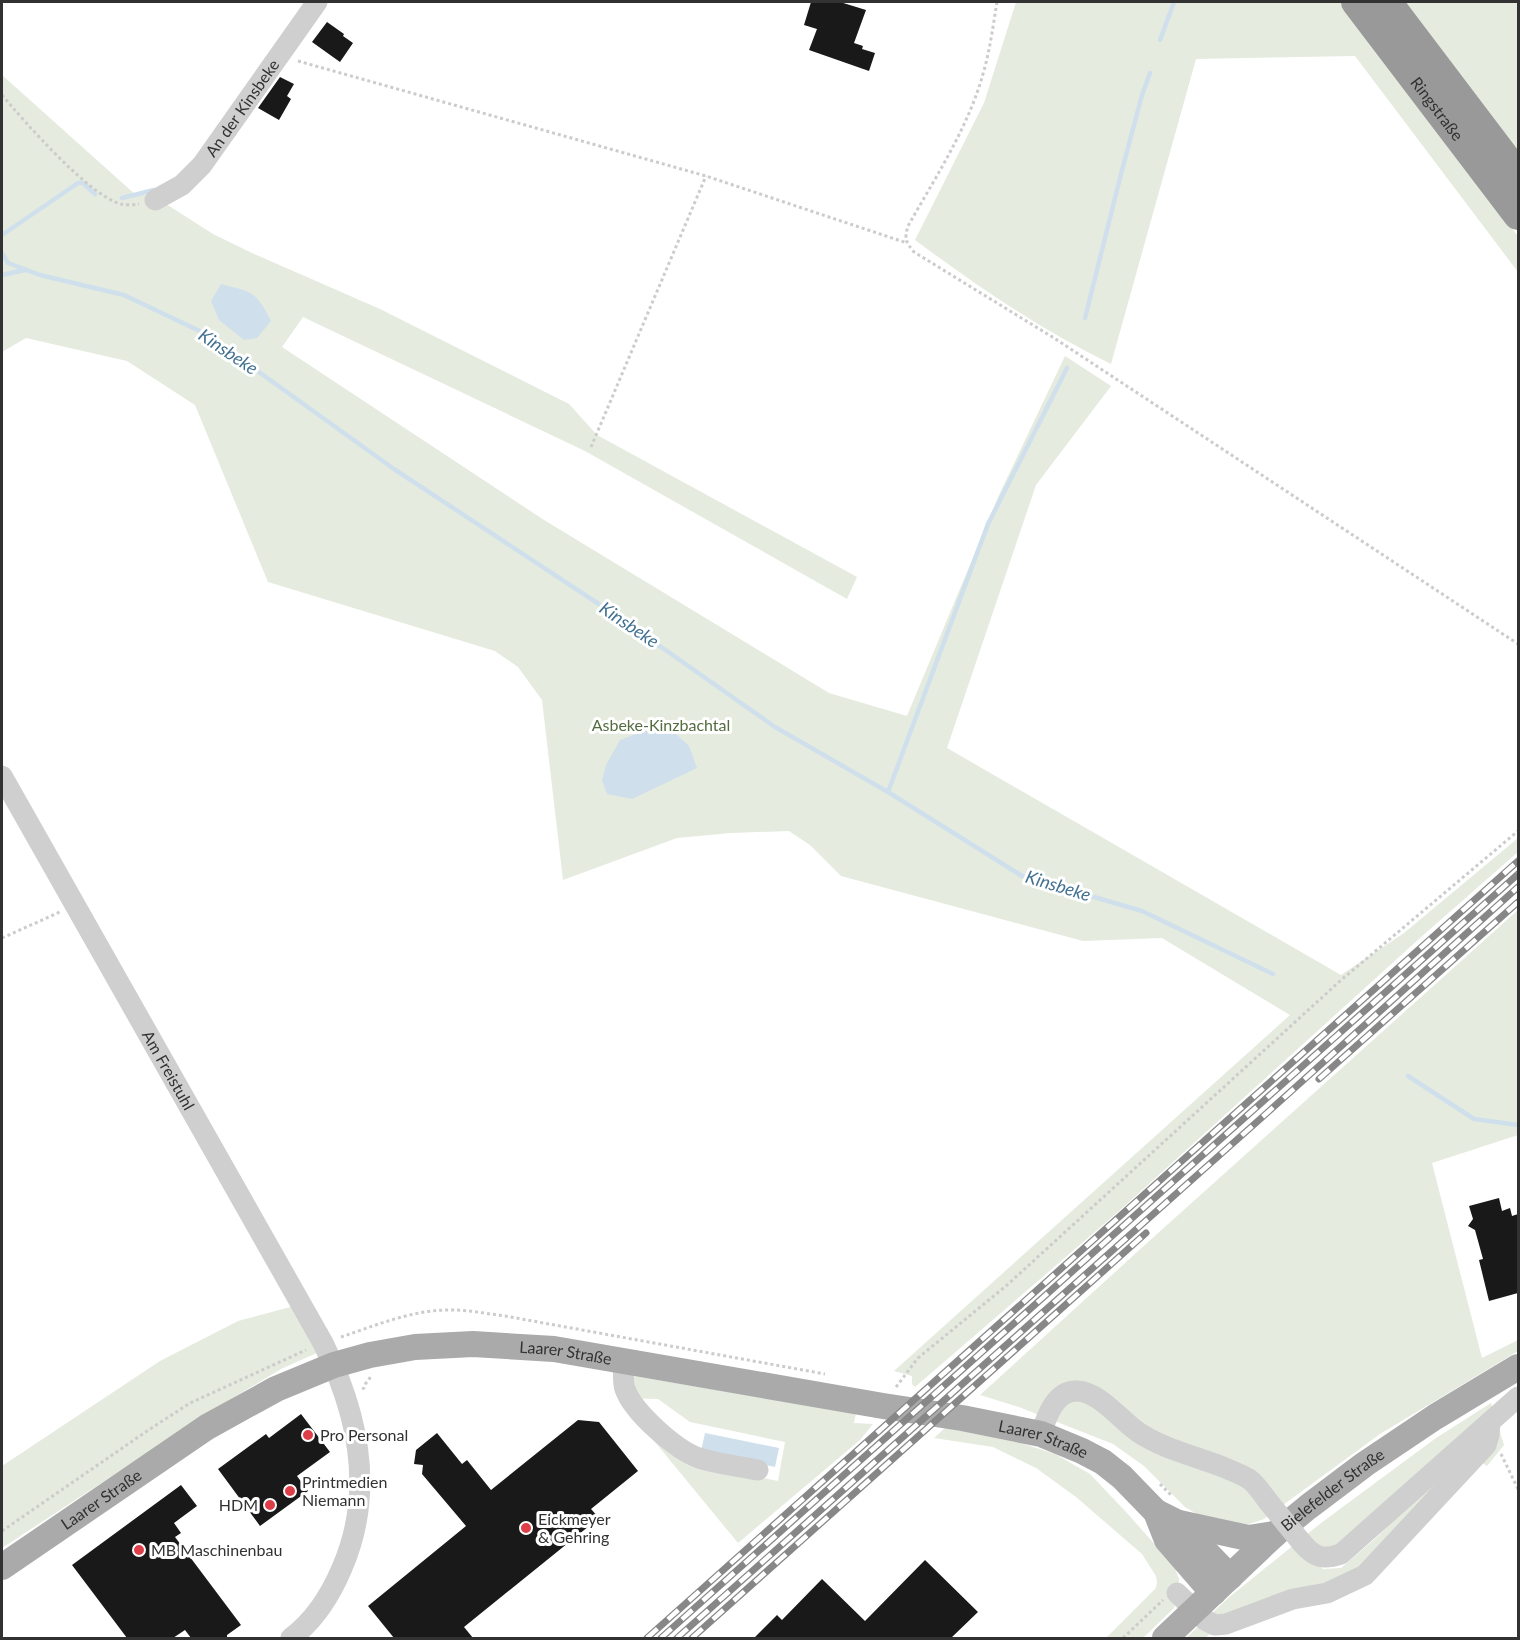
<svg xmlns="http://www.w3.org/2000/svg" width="1520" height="1640" font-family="Lato,sans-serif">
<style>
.green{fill:#e5ebde;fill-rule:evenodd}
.water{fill:#cfe0ec}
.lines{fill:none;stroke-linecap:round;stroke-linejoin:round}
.stream{stroke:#cfe0ec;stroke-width:4.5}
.building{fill:#191919}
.path{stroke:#ccc;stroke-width:3;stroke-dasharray:3 3;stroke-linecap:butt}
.minor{stroke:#cfcfcf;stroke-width:21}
.major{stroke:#aaa;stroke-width:26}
.highway{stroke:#999;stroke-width:30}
.rail-casing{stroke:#878787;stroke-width:7}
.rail{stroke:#fff;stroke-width:4.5;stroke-dasharray:14;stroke-linecap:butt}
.minor-bridge{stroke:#cfcfcf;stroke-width:21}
.poi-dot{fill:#de3e47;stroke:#fff;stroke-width:2}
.labels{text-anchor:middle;stroke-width:6;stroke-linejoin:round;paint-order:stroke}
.street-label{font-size:16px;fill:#323232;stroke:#fff}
.park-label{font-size:16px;fill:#546c40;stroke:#fff}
.poi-label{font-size:16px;fill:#323232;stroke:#fff;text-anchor:start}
.water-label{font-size:18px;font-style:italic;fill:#427192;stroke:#fff}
</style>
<rect width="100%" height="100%" fill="#fff"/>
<!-- green -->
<path class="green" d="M1016,2H1341L1501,210L1518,237V272L1355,56L1196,59L1111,364C1041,330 977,286 915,240L984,103Z
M1400,2H1518V158Z
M2,75L137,196L149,194L152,188L163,202L213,234L252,253L380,309L569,404L597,435L857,577L847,599L585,451L303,317L282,347L544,520L829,693L907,716L999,495L1065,356L1111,386L1036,485L947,748L1341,975L1404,933L1518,838V852L1420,938L1119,1211L915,1387L912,1384V1376L894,1371L1290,1015L1162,938L1083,941L841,876L810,845L789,831L731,833L677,838L563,880L542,700L518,667L495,651L268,582L195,405L127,361L26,338L2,352Z
M1518,910V1135L1432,1163L1482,1358L1518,1340V1351L1380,1434L1264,1519L1246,1525L1200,1516L1185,1507L1144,1466L1113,1444L1019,1407L980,1395L1147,1243Z
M294,1306L319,1352L281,1369L208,1413L2,1548V1466L160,1361L238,1321Z
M621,1374L856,1413L854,1423L873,1424L860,1440L738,1543L650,1436L696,1464L778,1481L785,1442L690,1422L658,1399L618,1398Z
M1491,1403L1504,1445L1487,1466L1473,1457L1363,1574L1231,1617L1205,1638H1186L1227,1599L1321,1523L1436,1438ZM1465,1451L1376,1538L1341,1568L1323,1569L1302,1552L1320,1548L1332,1551Z
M946,1427L996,1435L1055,1454L1090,1474L1127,1513L1174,1566L1179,1579V1589L1174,1608L1143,1638H1106L1156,1588L1157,1582L1156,1576L1142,1554L1076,1497L1036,1468L993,1447L934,1438Z"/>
<!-- water -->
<path class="water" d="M221,284C252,292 256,291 271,321L257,338L244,340L219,320L211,301Z
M644,731L675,733L689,746L697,768L632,799L607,794L602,780L606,765L620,740Z
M705,1433L779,1448L775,1467L701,1451Z"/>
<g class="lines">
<!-- stream -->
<path class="stream" d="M1160,40L1174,2
M122,198L154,190
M2,235L78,183H83L95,194
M2,253L8,263L40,275L124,295L206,334L394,469L620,618L775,727L888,792L1022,876L1142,911L1273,974
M2,275L25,270
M1085,318L1121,174L1142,95L1150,73
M888,792L988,524L1067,368
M1408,1076L1474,1119L1518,1125"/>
</g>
<!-- building -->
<path class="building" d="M811,2H840L866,10L854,43L863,46L862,49L875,53L869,71L809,50L817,29L804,25Z
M327,22L344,34L343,36L353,43L340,62L312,42Z
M280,77L294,84L287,96L291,99L279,120L258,108Z
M1499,1198L1502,1211L1510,1208L1512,1216L1518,1214V1293L1489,1301L1479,1260L1483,1259L1475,1230L1468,1226L1473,1219L1469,1206Z
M301,1414L330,1452L297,1476L308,1491L260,1526L218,1469L266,1434L269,1438Z
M578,1420L599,1422L638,1471L591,1509L599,1518L464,1627L473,1638H394L368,1606L466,1526L422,1474L423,1465L414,1464L416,1450L437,1433L462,1464L467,1460L491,1490Z
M181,1485L197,1506L174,1523L181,1533L175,1537L241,1625L227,1635V1638H191L185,1630L173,1638H127L72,1565Z
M925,1560L978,1612L951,1638H754L777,1615L782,1620L822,1579L865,1621Z"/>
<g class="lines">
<!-- path -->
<path class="path" d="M997,2C993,26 990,50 983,74C968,128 935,178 908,226C904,240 906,242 914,252L1054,338L1518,644
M298,61L706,176L907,243
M2,95C24,121 89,196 121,204C126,205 133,205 139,204
M591,447L706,176
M2,938L60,912
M341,1337C377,1325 414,1309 453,1310C470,1310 488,1314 505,1316L825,1374
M896,1387L918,1358L1006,1286L1340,981L1518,831
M362,1389L364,1388L366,1383L372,1375
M1501,1454L1518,1489
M1160,1484L1172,1496
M2,1531L147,1431L190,1403L306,1350
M1123,1638L1163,1600"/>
<!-- minor -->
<g class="minor">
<path id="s1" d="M155,200L182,185L202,165L317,2"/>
<path id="s2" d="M2,776L323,1343C359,1415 375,1492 342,1568C331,1594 314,1621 291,1638"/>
<path d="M624,1361C624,1369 622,1381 625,1389C633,1412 676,1450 699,1458C717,1464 739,1466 758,1470"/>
<path d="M1041,1434C1046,1418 1055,1390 1077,1391C1100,1392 1120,1420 1138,1432C1163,1449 1195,1456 1223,1467C1232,1471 1241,1474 1249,1479C1256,1484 1262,1493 1267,1500"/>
<path d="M1302,1543C1315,1558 1323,1560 1341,1554L1518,1397"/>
<path d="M1177,1593L1205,1620L1215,1625L1226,1624L1293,1599L1327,1593L1365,1575L1486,1445L1489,1435L1490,1422"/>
</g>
<!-- major -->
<g class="major">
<path d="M1156,1512L1178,1523L1230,1577"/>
<path d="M1179,1523L1248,1538L1275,1534"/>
<path id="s3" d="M2,1567L207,1427L276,1389L334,1365L370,1355L415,1347L473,1344L554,1349L883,1406L962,1418L1041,1434L1082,1451L1103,1462L1122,1477L1156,1512L1167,1540L1213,1593"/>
<path id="s4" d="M1165,1638L1275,1534L1308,1507L1365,1464L1435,1417L1518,1367"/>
</g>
<!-- highway -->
<g class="highway">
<path id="s5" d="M1356,2L1518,215"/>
<path d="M1387,2L1518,175"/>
</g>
<defs>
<path id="rail" d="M1319,1079L1518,902
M647,1638L1518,861
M661,1638L1518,874
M677,1638L1268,1112L1518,887
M692,1638L1146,1233"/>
</defs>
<!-- rail casing -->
<use href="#rail" class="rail-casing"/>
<!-- rail -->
<use href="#rail" class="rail"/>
<!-- minor-bridge -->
<path class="minor-bridge" d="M1267,1500L1302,1543"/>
</g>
<!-- markers -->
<g class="poi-dot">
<circle cx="308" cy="1435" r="6"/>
<circle cx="290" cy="1491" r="6"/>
<circle cx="270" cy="1505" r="6"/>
<circle cx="526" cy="1528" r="6"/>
<circle cx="139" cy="1550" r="6"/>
</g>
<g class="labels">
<!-- street labels -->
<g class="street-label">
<text dy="6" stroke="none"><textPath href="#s1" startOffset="129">An der Kinsbeke</textPath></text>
<text dy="6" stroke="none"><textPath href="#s5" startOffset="134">Ringstraße</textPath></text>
<text dy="6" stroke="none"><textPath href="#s2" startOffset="338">Am Freistuhl</textPath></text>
<text dy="6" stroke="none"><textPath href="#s3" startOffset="624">Laarer Straße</textPath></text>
<text dy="6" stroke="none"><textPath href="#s3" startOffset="1110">Laarer Straße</textPath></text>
<text dy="6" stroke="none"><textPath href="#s4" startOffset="224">Bielefelder Straße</textPath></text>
<text dy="6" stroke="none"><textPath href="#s3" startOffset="120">Laarer Straße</textPath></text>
</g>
<!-- park labels -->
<g class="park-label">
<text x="661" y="731">Asbeke-Kinzbachtal</text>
</g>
<!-- poi labels -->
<g class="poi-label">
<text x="320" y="1441">Pro Personal</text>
<text x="302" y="1488">Printmedien<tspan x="302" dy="18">Niemann</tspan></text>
<text x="258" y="1511" text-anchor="end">HDM</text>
<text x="538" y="1525">Eickmeyer<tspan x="538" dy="18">&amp; Gehring</tspan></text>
<text x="151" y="1556">MB Maschinenbau</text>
</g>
<!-- water labels -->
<g class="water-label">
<text transform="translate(228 352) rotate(34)" y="6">Kinsbeke</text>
<text transform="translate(629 625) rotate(34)" y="6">Kinsbeke</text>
<text transform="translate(1058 886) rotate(17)" y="6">Kinsbeke</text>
</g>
</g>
<!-- border -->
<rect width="1520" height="1640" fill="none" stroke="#323232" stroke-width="6"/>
</svg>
